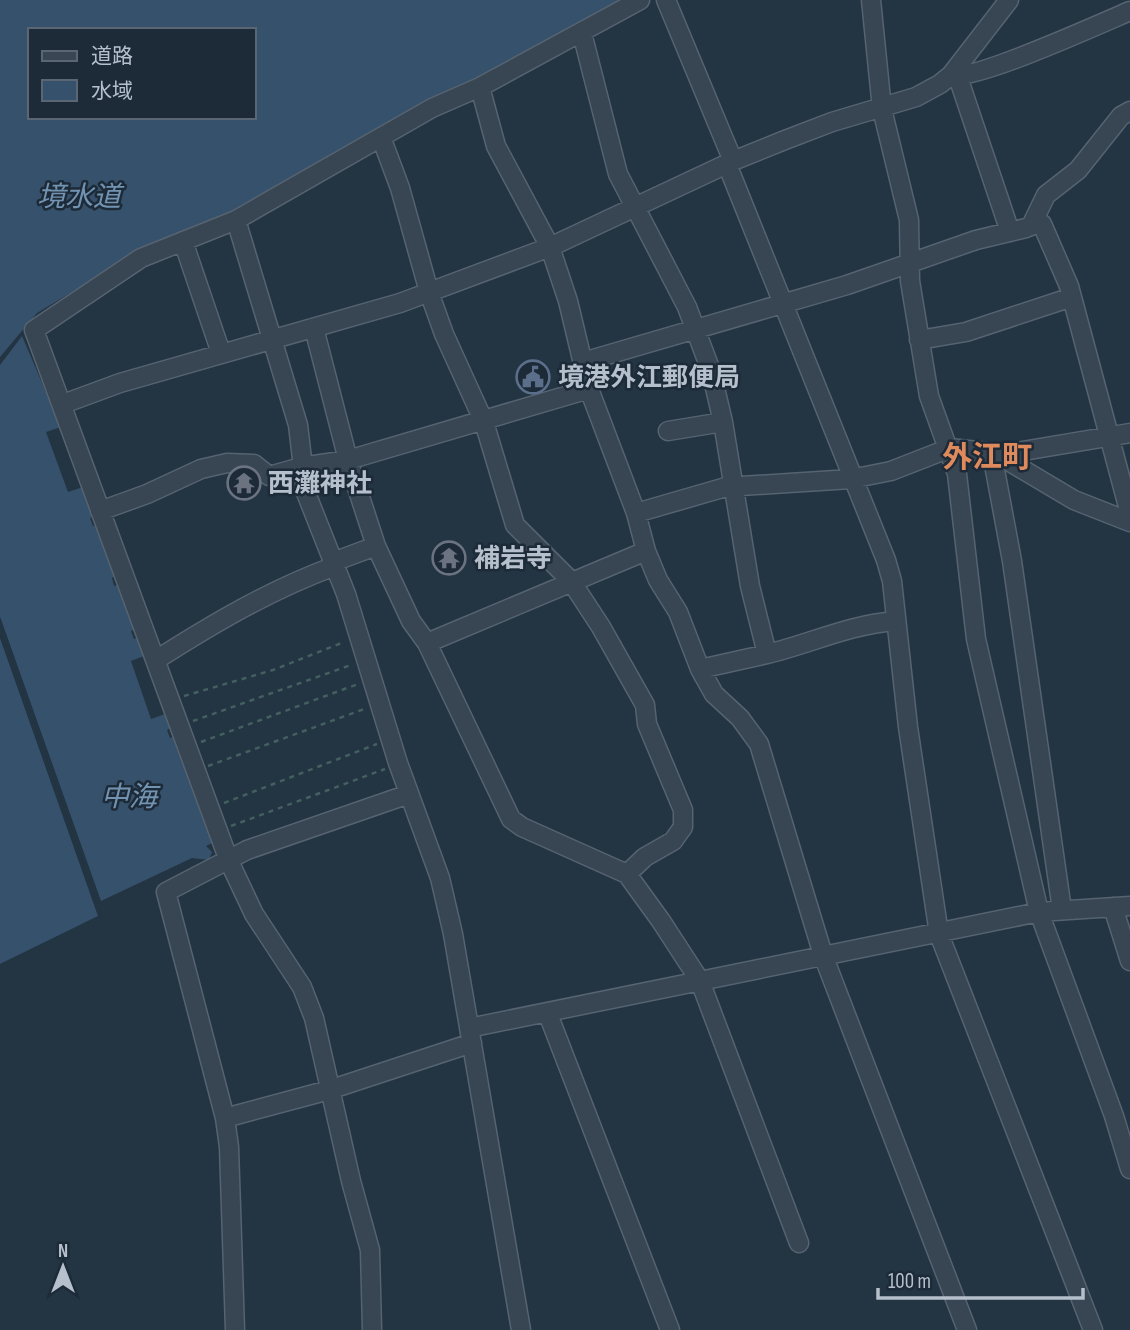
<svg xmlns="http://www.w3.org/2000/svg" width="1130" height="1330" font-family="'Sofia Sans Condensed','Noto Sans JP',sans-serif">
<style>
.water{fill:#36516b;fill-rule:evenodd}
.pier{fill:#233443}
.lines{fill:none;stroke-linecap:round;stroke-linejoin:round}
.minor-casing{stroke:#566370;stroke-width:21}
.path{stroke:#445f60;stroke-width:2.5;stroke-dasharray:5 5;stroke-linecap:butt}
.minor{stroke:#384552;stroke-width:18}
.labels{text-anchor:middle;stroke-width:5;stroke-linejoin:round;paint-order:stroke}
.poi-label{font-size:26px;font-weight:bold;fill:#b5c0cc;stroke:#1d2a38;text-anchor:start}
.water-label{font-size:28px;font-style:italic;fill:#7294b2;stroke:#1d2a38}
.quarter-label{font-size:30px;font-weight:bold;fill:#df8a5d;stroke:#1d2a38}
</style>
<rect width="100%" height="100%" fill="#233443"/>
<!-- water -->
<path class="water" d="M0,0H623L506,64L430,100L232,213L142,250L37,313L0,357ZM30,30H254V117H30Z
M22,336L61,427L46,432L68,492L83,487L93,517L90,518L93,526L96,525L115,576L112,578L114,586L118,585L135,629L131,631L134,639L137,638L144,656L131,661L151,719L165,714L170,728L167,730L170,738L173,737L212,843L206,846L212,852L209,860L192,858L101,901L0,617V365Z
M0,638L98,916L0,964Z"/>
<!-- pier -->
<path class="pier" d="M0,617L102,905L98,903L4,638L101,915L99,917L0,636L3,637Z"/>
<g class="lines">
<defs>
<path id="minor" d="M666,0L733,161
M871,0L882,109L909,220L910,281L929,396L957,474L976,639L1039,912L1114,1116L1130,1169
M582,33L618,174L687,307L711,371L723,422L668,431
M951,75C972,82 1102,23 1130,11
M958,77L1010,232
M480,87L496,146L550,247L568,301L589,389L636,513L646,551L658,580L678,612L700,669L714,694L740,718L759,744L823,955L967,1330
M381,137L400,188L429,292L444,334L484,422L515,525L571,581L601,627L645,705L647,724L683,810V827L673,841L645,857L627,874
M727,164L886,560L892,581L908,727L939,934L1093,1330
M236,220L298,425L306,493L346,594L398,763L440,878L453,934L521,1330
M1034,220L1042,224L1069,286L1130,514
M183,241L221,353
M314,328L348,460L376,546
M919,340L966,332L1072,297
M583,362L847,285L976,240L1026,228L1031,226L1046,195L1078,170L1121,116L1130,111
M63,404L120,383L400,303L550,247L733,161L785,140L832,122L916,97L940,84L951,75L1009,0
M992,454L1012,561L1062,910
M1005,454L1010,462L1074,500L1130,522
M100,511L147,494L201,469L227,463L254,464L269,476L301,467L348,460L589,389
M636,513L726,487L851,479L891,471L950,448L1005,454L1130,433
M333,562L376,546L411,621L427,643L646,551
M427,643L511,819L522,827L627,874L661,921L700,981L799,1243
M767,654C813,643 847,625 896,621
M156,660C214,623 270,590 335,566
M700,669L767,654L750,586L723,422
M1113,907L1130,961
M548,1014L670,1330
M469,1028L1039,912L1130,906
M225,1118L329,1090L472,1043
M235,1330L229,1147L225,1118L166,892L247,850L409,794
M372,1330L370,1250L351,1181L314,1018L302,987L254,914L229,861L34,330L141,258L236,220L432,108L480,87L640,0"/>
</defs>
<!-- minor casing -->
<use href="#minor" class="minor-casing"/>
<!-- path -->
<path class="path" d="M184,696L273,670L344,642
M193,721L351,665
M201,742L358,684
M208,766L367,708
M224,803L377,744
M231,826L385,769"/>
<!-- minor -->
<use href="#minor" class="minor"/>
</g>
<!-- icons -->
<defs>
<symbol id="civic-ring" viewBox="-11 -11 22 22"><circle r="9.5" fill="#1d2a38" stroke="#5c6f8a" stroke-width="1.5"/><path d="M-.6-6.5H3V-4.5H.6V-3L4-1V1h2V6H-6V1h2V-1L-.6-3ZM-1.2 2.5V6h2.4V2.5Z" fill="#5c6f8a"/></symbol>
<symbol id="temple-ring" viewBox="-11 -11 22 22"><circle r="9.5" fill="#1d2a38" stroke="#6b7280" stroke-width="1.5"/><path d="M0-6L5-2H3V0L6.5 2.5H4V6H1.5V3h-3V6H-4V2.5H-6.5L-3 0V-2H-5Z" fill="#6b7280"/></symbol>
</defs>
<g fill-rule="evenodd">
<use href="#civic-ring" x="514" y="358" width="38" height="38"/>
<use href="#temple-ring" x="225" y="464" width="38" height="38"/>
<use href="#temple-ring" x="430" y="539" width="38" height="38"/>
</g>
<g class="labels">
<!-- poi labels -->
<g class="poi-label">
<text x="558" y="386">境港外江郵便局</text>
<text x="268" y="492">西灘神社</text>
<text x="474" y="567">補岩寺</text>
</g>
<!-- water labels -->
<g class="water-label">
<text x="79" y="206">境水道</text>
<text x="129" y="806">中海</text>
</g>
<!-- quarter labels -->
<g class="quarter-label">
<text x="987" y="467">外江町</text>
</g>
</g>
<!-- legend -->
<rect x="28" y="28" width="228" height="91" fill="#1d2a38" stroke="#5a6673" stroke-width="2"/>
<rect x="42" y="51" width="35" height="10" fill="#384552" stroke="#5a6673" stroke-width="2"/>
<text x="91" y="63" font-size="21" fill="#b5c0cc">道路</text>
<rect x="42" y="80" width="35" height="21" fill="#36516b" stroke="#5a6673" stroke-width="2"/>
<text x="91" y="98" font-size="21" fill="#b5c0cc">水域</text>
<!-- north arrow -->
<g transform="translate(63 1267)" stroke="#1d2a38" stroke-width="5" paint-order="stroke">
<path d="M0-5L12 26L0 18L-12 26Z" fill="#b5c0cc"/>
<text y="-10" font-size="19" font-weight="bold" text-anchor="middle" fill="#b5c0cc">N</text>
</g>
<!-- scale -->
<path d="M878 1288v10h205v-10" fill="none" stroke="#b5c0cc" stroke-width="3.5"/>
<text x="888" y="1288" font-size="21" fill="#b5c0cc" stroke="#1d2a38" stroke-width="5" paint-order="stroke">100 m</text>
</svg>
